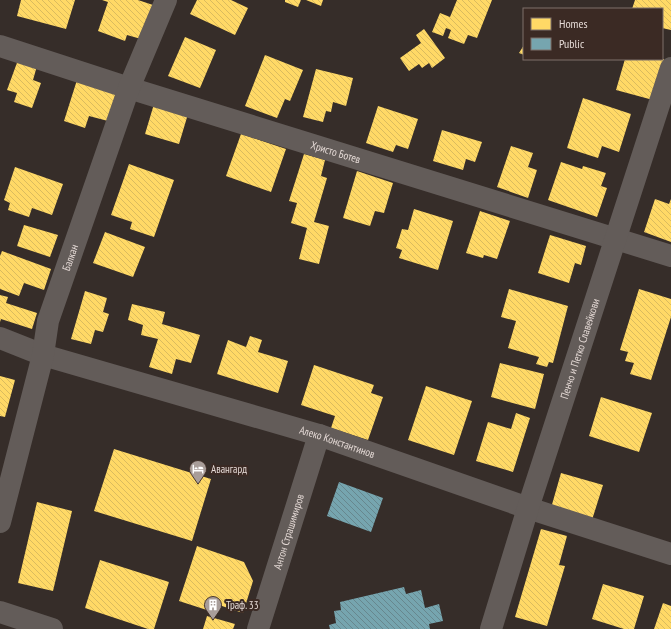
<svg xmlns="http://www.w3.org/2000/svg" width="671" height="629" font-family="'PT Sans Narrow',sans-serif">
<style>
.homes{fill:url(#homes-back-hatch)}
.public{fill:url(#public-back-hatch)}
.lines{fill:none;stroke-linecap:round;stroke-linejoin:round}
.minor{stroke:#635c59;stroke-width:22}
.labels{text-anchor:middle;stroke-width:4;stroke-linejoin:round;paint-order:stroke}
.street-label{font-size:11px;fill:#e5dad6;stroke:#3b2a24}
.poi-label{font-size:11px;fill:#e5dad6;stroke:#3b2a24;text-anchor:start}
</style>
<defs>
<pattern id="homes-back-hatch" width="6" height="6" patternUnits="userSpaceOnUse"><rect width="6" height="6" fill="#ffd966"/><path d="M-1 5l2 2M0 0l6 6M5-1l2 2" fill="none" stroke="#dabb5e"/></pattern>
<pattern id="public-back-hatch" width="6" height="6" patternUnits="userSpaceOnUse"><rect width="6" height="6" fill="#76a5af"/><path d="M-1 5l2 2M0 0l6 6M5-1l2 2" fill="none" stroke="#67878e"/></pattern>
</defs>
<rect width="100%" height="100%" fill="#362d29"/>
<!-- homes -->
<path class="homes" d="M21,0H75L66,29L17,16Z
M102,0H138L153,5L141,39L127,35L125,41L98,31L108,2Z
M197,0H231L248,8L235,35L190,14Z
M285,0H301L298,7L285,2Z
M306,0H323L321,6Z
M457,0H492L477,38L468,35L464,44L448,38L451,30L446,28L443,36L432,32L440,13L450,17Z
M635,0H671V30L662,28V9H632Z
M424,29L445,58L432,68L429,63L422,68L419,64L409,71L400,58L421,43L416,35Z
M185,37L216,50L200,88L168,76Z
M524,45V55L519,53Z
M265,55L303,70L290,101L285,99L277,118L245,106Z
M625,59H664L653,100L616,90Z
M18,60L37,66L33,80L41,83L32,108L14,102L17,93L7,90Z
M316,69L353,78L346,106L333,102L331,112L326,111L323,122L303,117Z
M77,80L117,92L108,121L89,116L85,128L64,121Z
M583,98L631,114L619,152L602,146L598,158L567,148Z
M154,104L188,114L179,144L145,134Z
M378,106L418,119L408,149L396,145L393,152L366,143Z
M442,130L482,142L475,162L466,159L463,170L433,161Z
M241,134L286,149L271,192L226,176Z
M511,146L533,153L528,167L537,170L528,198L497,187Z
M304,154L325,160L321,176L327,178L314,222L329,226L319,264L299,259L307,228L291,223L297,203L289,201Z
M561,162L582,169L583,166L606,173L601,186L607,188L597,217L548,200Z
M129,164L174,180L154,237L130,229L132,222L111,215Z
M15,167L63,184L52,215L32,208L29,217L8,210L10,203L4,200Z
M357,171L393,183L384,213L375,211L370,226L343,218Z
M655,199L669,204L671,199V242L644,232Z
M414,209L453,221L438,270L399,258L402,250L396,248L402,229L408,230Z
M480,211L510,221L497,259L484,255L483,258L466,253Z
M24,225L58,235L50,257L17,246Z
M105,232L145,247L133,277L93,263Z
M550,235L586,246L581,265L575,263L569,283L538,273Z
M2,251L51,269L44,290L24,283L19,296L0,289V256Z
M509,289L568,306L553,363L549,362L547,367L536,364L539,357L508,348L516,321L501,317Z
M639,289L671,299V317L651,380L630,374L634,363L625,361L628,352L620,350Z
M85,291L107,298L103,312L109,314L103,332L95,330L91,344L71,339Z
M0,295L8,297L6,303L37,313L32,329L1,319L0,322Z
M132,304L165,312L162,324L200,335L191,363L176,359L172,374L149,367L158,339L141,335L143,325L128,320Z
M250,336L262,340L258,352L288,361L278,393L217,374L228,340L246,347Z
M500,363L544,374L535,409L491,397Z
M314,365L374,385L371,393L383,397L368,440L331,428L335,416L301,405Z
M0,376L15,380L5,417L0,416Z
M426,386L472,401L454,455L408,440Z
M601,397L652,413L639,452L589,436Z
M516,413L530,418L513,472L476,461L488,422L511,429Z
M114,449L211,479L192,541L94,511Z
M561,473L603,485L592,520L551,508Z
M37,502L72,511L53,591L18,583Z
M541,529L567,536L559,565L565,566L547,626L515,617Z
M197,546L244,562L253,581L243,613L216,604L213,612L179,601Z
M100,560L169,582L154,629H148L85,608Z
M603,584L644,596L634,629H624L592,619Z
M663,603L671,606V629H654Z
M207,616L235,624L233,629H203Z"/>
<!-- public -->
<path class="public" d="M339,482L383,498L371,532L327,516Z
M404,587L406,594L421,590L425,608L439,604L443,621L429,624L430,629H330L329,625L336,623L334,611L341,610L340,602Z"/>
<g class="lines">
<!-- minor -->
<g class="minor">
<path id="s1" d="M0,46L129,88L671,256"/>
<path id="s2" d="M0,338L43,355L319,435L528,508L671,554"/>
<path id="s3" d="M0,522L43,355L48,321L129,88L166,0"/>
<path d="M0,612L52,629"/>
<path id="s4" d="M258,629L319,435"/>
<path id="s5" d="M491,629L528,508L671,68"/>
</g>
</g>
<!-- icons -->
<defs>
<symbol id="hotel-pin" viewBox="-11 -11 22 30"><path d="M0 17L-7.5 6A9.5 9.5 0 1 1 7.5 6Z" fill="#a89d99" stroke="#3b2a24"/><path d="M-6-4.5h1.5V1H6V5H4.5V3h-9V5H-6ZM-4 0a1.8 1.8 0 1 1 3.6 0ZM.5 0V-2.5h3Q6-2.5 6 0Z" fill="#fff"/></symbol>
<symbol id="building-pin" viewBox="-11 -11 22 30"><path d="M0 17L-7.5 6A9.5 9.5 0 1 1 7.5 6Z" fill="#a89d99" stroke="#3b2a24"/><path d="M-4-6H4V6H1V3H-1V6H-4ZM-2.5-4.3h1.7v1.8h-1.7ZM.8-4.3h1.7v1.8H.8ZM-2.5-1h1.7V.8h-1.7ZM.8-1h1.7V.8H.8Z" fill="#fff"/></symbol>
</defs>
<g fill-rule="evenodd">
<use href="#hotel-pin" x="188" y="459" width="20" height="27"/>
<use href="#building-pin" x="203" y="595" width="20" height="27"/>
</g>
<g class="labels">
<!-- street labels -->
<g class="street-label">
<text dy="4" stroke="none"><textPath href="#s1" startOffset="352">Христо Ботев</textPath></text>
<text dy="4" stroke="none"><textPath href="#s3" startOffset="274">Балкан</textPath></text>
<text dy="4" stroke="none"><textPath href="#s5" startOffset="294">Пенчо и Петко Славейкови</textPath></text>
<text dy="4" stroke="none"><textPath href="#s2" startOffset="353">Алеко Константинов</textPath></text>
<text dy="4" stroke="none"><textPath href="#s4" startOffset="102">Антон Страшимиров</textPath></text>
</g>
<!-- poi labels -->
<g class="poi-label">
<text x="211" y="473">Авангард</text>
<text x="226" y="609">Траф. 33</text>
</g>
</g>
<!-- legend -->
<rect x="523" y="8" width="140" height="52" fill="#3b2a24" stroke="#7f706b"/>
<rect x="531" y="18" width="20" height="12" fill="#ffd966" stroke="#7f706b"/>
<text x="559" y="28" font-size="12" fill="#e5dad6">Homes</text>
<rect x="531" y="38" width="20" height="12" fill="#76a5af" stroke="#7f706b"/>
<text x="559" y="48" font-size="12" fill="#e5dad6">Public</text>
</svg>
